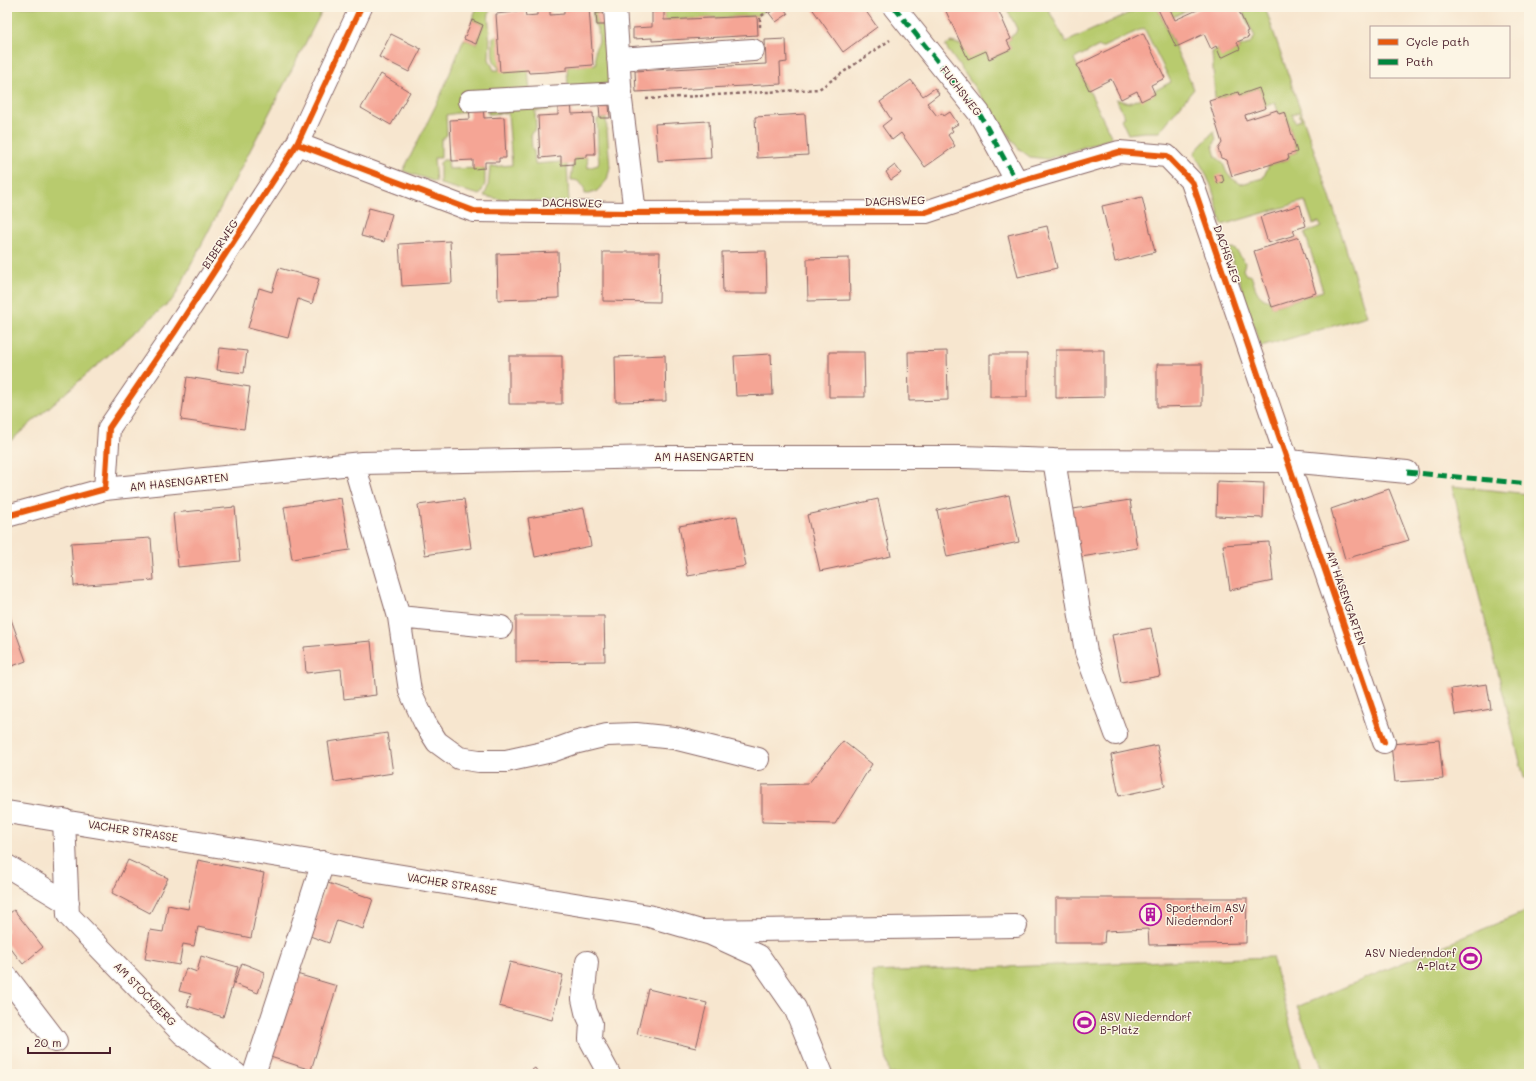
<svg xmlns="http://www.w3.org/2000/svg" width="1536" height="1081" font-family="Mali,sans-serif">
<style>
.green{fill:#b8cb6e;stroke:#81754c;fill-rule:evenodd}
.building{fill:#f5a595}
.lines{fill:none;stroke-linecap:round;stroke-linejoin:round}
.minor-casing{stroke:#876564;stroke-width:24}
.major-casing{stroke:#876564;stroke-width:24}
.path{stroke:#876564;stroke-width:2.5;stroke-dasharray:3 3;stroke-linecap:butt}
.minor{stroke:#fff;stroke-width:22}
.major{stroke:#fff;stroke-width:22}
.quiet{stroke:#00873e;stroke-width:5;stroke-dasharray:10 5;stroke-linecap:butt}
.cycleway-casing{stroke:#fcf5e5;stroke-width:8}
.cycleway{stroke:#e8590c;stroke-width:6}
.labels{text-anchor:middle;stroke-width:3;stroke-linejoin:round;paint-order:stroke}
.street-label{font-size:11px;fill:#4a1f2b;stroke:#fcf5e5}
.poi-label{font-size:11px;fill:#4a1f2b;stroke:#fcf5e5;text-anchor:start}
</style>
<rect width="100%" height="100%" fill="#fcf5e5"/>
<filter id="ink" filterUnits="userSpaceOnUse"><feTurbulence type="fractalNoise" baseFrequency=".025" numOctaves="2"/><feDisplacementMap in="SourceGraphic" scale="8" xChannelSelector="R" yChannelSelector="G"/><feConvolveMatrix kernelMatrix="1 2 1 2 8 2 1 2 1" color-interpolation-filters="sRGB"/></filter>
<filter id="wash" filterUnits="userSpaceOnUse"><feTurbulence type="fractalNoise" baseFrequency=".012" numOctaves="4" result="noise"/><feDisplacementMap in="SourceGraphic" scale="16" xChannelSelector="R" yChannelSelector="G"/><feGaussianBlur stdDeviation="0.9" result="paint"/><feColorMatrix in="noise" values="0 0 0 0 0 0 0 0 0 0 0 0 0 0 0 0 0 1.4 0 .05"/><feComposite in="paint" operator="in"/></filter>
<g filter="url(#wash)">
<rect width="100%" height="100%" fill="#f7e6cf"/>
<!-- green -->
<path class="green" d="M7,7H324L174,298L7,444Z
M477,7H492C485,15 491,27 489,36L490,38L489,59L494,70H499V68C490,62 493,48 493,37L496,36L528,70L530,92L464,95V112L446,115L447,135L441,140V158H434L436,182L403,171L440,97L464,39L476,44L483,25L472,20Z
M593,7H606V13L596,14L597,25H607L610,86L568,89L567,67L596,64L595,49L599,42L598,29L593,23Z
M651,7H769L757,16L664,20V11L652,12Z
M1006,7H1047L1066,42L1142,7H1157L1194,89L1159,132H1144L1128,134L1121,119L1125,117L1116,99L1129,103L1140,98L1155,94L1154,91L1171,82L1144,28L1101,48L1099,46L1074,59L1112,138L1047,159L1030,157L1018,148L945,46L951,42L986,51L990,59L1011,49L1007,41L1011,39L1010,36L1015,34L1017,29Z
M1169,7H1193L1173,17Z
M1246,7H1265L1329,194L1367,316L1261,347L1229,249L1233,248L1237,251L1245,263L1243,270L1246,275H1251C1255,286 1256,298 1270,301L1272,307L1323,291L1305,233L1321,227L1319,222L1313,224L1305,201L1222,225L1212,188L1205,172L1194,153L1214,131L1216,140L1213,146L1216,157C1225,163 1223,165 1227,173C1230,178 1236,181 1241,184L1263,178L1269,165L1289,159L1288,155L1297,152L1285,112L1279,114L1275,103L1265,106L1259,88L1239,95L1238,92L1215,99L1212,52L1217,49L1222,57L1240,49L1239,47L1249,44L1255,37L1241,9ZM1299,112L1301,120L1295,122L1292,114Z
M551,100V110L535,111L536,129L531,133L532,150L534,151L535,164L561,162L567,164L569,202C541,201 511,203 484,196L488,187L490,167L512,165L508,113L488,114V103Z
M606,118L610,167L607,180L597,191L589,194H585C585,186 579,179 571,180L574,158L587,157L588,168L598,165L599,160L598,155L597,119Z
M443,160H448L449,169L485,168V184L480,195L440,184V163Z
M1452,486L1529,494V778H1524Z
M1529,910V1074H1325L1297,1007Z
M1272,957L1303,1074H889L872,972Z"/>
<g id="blocks">
<!-- building -->
<path class="building" d="M550,7V15L564,14V7H589L593,65L567,67V70L547,72L529,73L528,70L500,72L496,14L525,11L526,16L537,15V9Z
M779,7H783L788,14L776,22L769,13Z
M811,7H863L877,27L843,52Z
M944,7H997L1011,39L1007,41L1011,49L989,59L986,51L968,59Z
M1157,7H1169L1175,20L1204,7H1237L1248,31L1246,32L1249,37L1237,42L1240,49L1221,58L1216,46L1211,49L1204,34L1176,47Z
M664,11V20L757,16L758,35L652,41V38L633,39V28L652,27V12Z
M596,13H606L607,25H597Z
M472,20L483,25L476,44L464,39Z
M1143,33L1165,78L1151,85L1155,94L1141,101L1137,91L1121,99L1111,79L1089,90L1077,65Z
M391,34L421,49L409,72L379,57Z
M786,39L787,62L780,63L781,84L636,92L635,71L766,64L765,40Z
M381,74L410,92L391,125L361,108Z
M911,80L923,96L935,88L939,94L927,103L937,116L942,113L944,116L950,112L958,124L951,128L953,131L948,135L955,146L925,167L901,133L892,140L882,126L891,119L880,102Z
M1259,88L1266,108L1245,115L1246,120L1277,110L1279,114L1285,112L1297,152L1288,155L1289,159L1232,176L1227,160L1221,158L1218,149L1222,143L1209,101L1238,92L1239,95Z
M558,102H571L572,114L593,113L595,154H587V157L574,158V164L561,165V156L540,158L538,116L558,115Z
M599,105H609L610,118H600Z
M469,106H483L484,118L504,117L506,158H499V162H485V168L473,169V160L452,161L450,120L470,119Z
M805,114L808,155L757,158L755,117Z
M709,121L711,158L658,161L655,124Z
M895,165L901,173L891,180L886,172Z
M1222,174L1224,182L1218,184L1215,176Z
M1142,197L1155,252L1115,262L1102,206Z
M1300,205L1306,226L1293,230L1295,235L1268,243L1260,217Z
M369,208L392,214L384,242L361,236Z
M1047,226L1057,268L1018,277L1008,235Z
M1299,237L1316,293L1272,307L1254,251Z
M450,241L452,283L402,286L399,244Z
M766,251L767,293H723L722,252Z
M558,252L559,298L498,300L497,254Z
M603,252H660L659,302L603,301Z
M849,258L850,300L808,301L807,259Z
M279,268L319,279L312,304L298,299L288,338L248,328L259,288L272,292Z
M220,348L247,351L244,373L217,370Z
M1056,350H1104V397L1056,398Z
M947,351L948,400L909,401L908,352Z
M829,352H864L865,397H829Z
M771,354L773,395L736,396L734,356Z
M990,354H1027V397H990Z
M665,355L666,401L616,402L615,357Z
M509,356H562V404H509Z
M1157,364H1202V406L1157,407Z
M187,377L250,387L244,429L181,420Z
M1217,481L1264,483L1263,518L1216,516Z
M1389,489L1409,540L1345,559L1331,509Z
M1009,495L1019,542L947,557L937,510Z
M341,498L350,550L292,559L284,507Z
M464,499L471,548L425,555L418,505Z
M878,499L891,556L820,571L807,515Z
M1130,500L1137,548L1075,558L1067,510Z
M235,507L240,561L178,567L173,513Z
M584,508L591,546L535,557L528,518Z
M737,516L746,566L688,576L679,526Z
M151,538L154,580L74,586L71,543Z
M1269,542L1273,581L1230,590L1223,545Z
M7,608L26,661L7,668Z
M516,616H604L605,661L516,662Z
M1151,628L1160,676L1121,683L1112,635Z
M371,641L376,695L344,699L341,669L306,673L304,647Z
M1487,684L1491,709L1455,715L1451,689Z
M387,733L393,773L334,782L328,742Z
M1439,740L1443,779L1395,782L1391,744Z
M843,741L872,764L835,824L762,822V785L808,784Z
M1157,745L1165,786L1119,796L1111,755Z
M128,860L168,878L150,913L112,893Z
M198,860L264,873L251,938L198,927L194,946L183,944L179,965L145,959L150,930L163,932L168,905L188,909Z
M328,883L373,899L363,929L337,920L329,943L310,936Z
M1056,898H1247L1246,943L1149,945L1148,929L1105,931L1104,943H1056Z
M14,910L43,947L23,964L7,944V915Z
M201,956L238,967L223,1017L187,1006L191,994L179,991L186,968L197,972Z
M510,962L563,975L552,1020L499,1006Z
M242,963L265,972L258,993L234,984Z
M290,972L337,986L311,1070L264,1055Z
M648,989L707,1003L696,1048L637,1034Z
M535,1068L539,1074H526Z"/>
</g>
</g>
<g filter="url(#ink)">
<use href="#blocks" fill-opacity="0" stroke="#876564" stroke-width="1"/>
<g class="lines">
<defs>
<path id="minor" d="M615,7L621,100L635,213
M894,7L979,113L1017,182
M618,59L753,50
M470,101L621,93
M297,144L474,211L628,213L926,212L1017,182L1119,152L1167,156L1192,182L1384,742
M1054,460L1086,652L1116,734
M354,464L399,617L410,691L425,723L437,742L459,758L479,761H506L552,751L574,743L607,735L636,734L674,738L758,759
M105,489L109,428L174,333L297,144L361,7
M7,516L105,489L362,463L660,457H962L1054,460L1288,461L1407,472
M399,617L501,627
M64,820L68,915L183,1034L236,1074
M7,866L68,903
M700,931L1016,926
M587,962L583,999L586,1012L591,1023L590,1039L609,1074
M7,977L56,1041
M254,1074L323,862"/>
<path id="major" d="M7,812L649,916L711,934L759,956L795,1008L822,1074"/>
</defs>
<!-- minor casing -->
<use href="#minor" class="minor-casing"/>
<!-- major casing -->
<use href="#major" class="major-casing"/>
<!-- path -->
<path class="path" d="M760,27V17L774,7
M646,99L819,89L890,40"/>
<!-- minor -->
<use href="#minor" class="minor"/>
<!-- major -->
<use href="#major" class="major"/>
<!-- quiet -->
<path class="quiet" d="M894,7L979,113L1017,182
M1407,472L1529,484"/>
<defs>
<path id="cycleway" d="M297,144L474,211L628,213L926,212L1017,182L1119,152L1167,156L1192,182L1384,742
M7,516L105,489L109,428L174,333L297,144L361,7"/>
</defs>
<!-- cycleway casing -->
<use href="#cycleway" class="cycleway-casing"/>
<!-- cycleway -->
<use href="#cycleway" class="cycleway"/>
</g>
</g>
<!-- icons -->
<defs>
<symbol id="building-ring" viewBox="-11 -11 22 22"><circle r="9.5" fill="#fcf5e5" stroke="#b5179e" stroke-width="1.5"/><path d="M-4-6H4V6H1V3H-1V6H-4ZM-2.5-4.3h1.7v1.8h-1.7ZM.8-4.3h1.7v1.8H.8ZM-2.5-1h1.7V.8h-1.7ZM.8-1h1.7V.8H.8Z" fill="#b5179e"/></symbol>
<symbol id="stadium-ring" viewBox="-11 -11 22 22"><circle r="9.5" fill="#fcf5e5" stroke="#b5179e" stroke-width="1.5"/><path d="M0-5a6.5 5 0 1 0 0 10a6.5 5 0 1 0 0-10ZM-3.5-1.8h7v3.6h-7Z" fill="#b5179e"/></symbol>
</defs>
<g fill-rule="evenodd">
<use href="#building-ring" x="1138" y="902" width="25" height="25"/>
<use href="#stadium-ring" x="1458" y="946" width="25" height="25"/>
<use href="#stadium-ring" x="1072" y="1010" width="25" height="25"/>
</g>
<g class="labels">
<!-- street labels -->
<g class="street-label">
<text transform="translate(961 91) rotate(52)" y="4">FUCHSWEG</text>
<text transform="translate(895 201) rotate(-2)" y="4">DACHSWEG</text>
<text transform="translate(572 203) rotate(1)" y="4">DACHSWEG</text>
<text transform="translate(220 244) rotate(-57)" y="4">BIBERWEG</text>
<text transform="translate(1227 254) rotate(71)" y="4">DACHSWEG</text>
<text x="704" y="461">AM HASENGARTEN</text>
<text transform="translate(179 482) rotate(-6)" y="4">AM HASENGARTEN</text>
<text transform="translate(1346 598) rotate(71)" y="4">AM HASENGARTEN</text>
<text transform="translate(133 831) rotate(9)" y="4">VACHER STRASSE</text>
<text transform="translate(452 884) rotate(9)" y="4">VACHER STRASSE</text>
<text transform="translate(145 994) rotate(46)" y="4">AM STOCKBERG</text>
</g>
<!-- poi labels -->
<g class="poi-label">
<text x="1166" y="912">Sportheim ASV<tspan x="1166" dy="13">Niederndorf</tspan></text>
<text x="1456" y="957" text-anchor="end">ASV Niederndorf<tspan x="1456" dy="13">A-Platz</tspan></text>
<text x="1100" y="1021">ASV Niederndorf<tspan x="1100" dy="13">B-Platz</tspan></text>
</g>
</g>
<!-- margin -->
<rect width="1536" height="1081" fill="none" stroke="#fcf5e5" stroke-width="24"/>
<!-- legend -->
<rect x="1370" y="26" width="140" height="52" fill="#fcf5e5" stroke="#b59f9b"/>
<rect x="1378" y="39" width="20" height="6" fill="#e8590c" stroke="#b59f9b"/>
<text x="1406" y="46" font-size="12" fill="#4a1f2b">Cycle path</text>
<rect x="1378" y="59" width="20" height="6" fill="#00873e" stroke="#b59f9b"/>
<text x="1406" y="66" font-size="12" fill="#4a1f2b">Path</text>
<!-- scale -->
<path d="M28 1047v6h82v-6" fill="none" stroke="#4a1f2b" stroke-width="2"/>
<text x="34" y="1047" font-size="12" fill="#4a1f2b" stroke="#fcf5e5" stroke-width="3" paint-order="stroke">20 m</text>
</svg>
